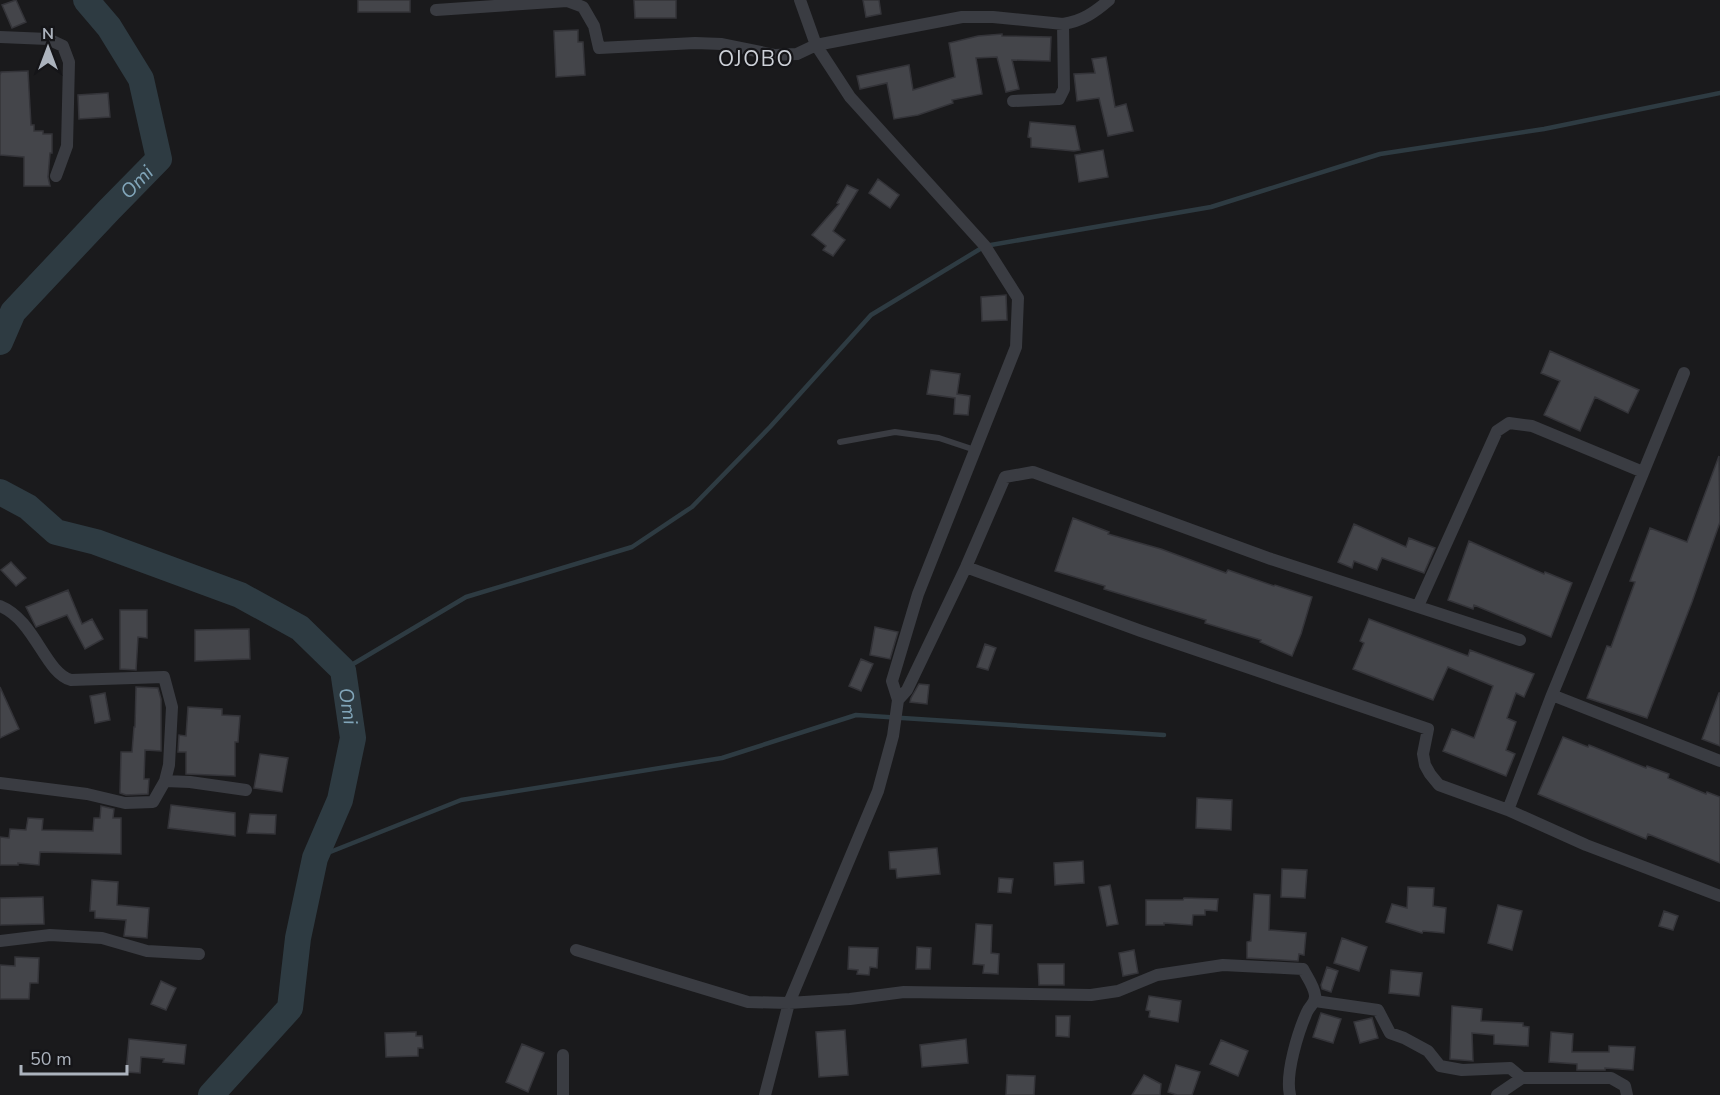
<svg xmlns="http://www.w3.org/2000/svg" width="1720" height="1095" font-family="'Nunito Sans',sans-serif">
<style>
.lines{fill:none;stroke-linecap:round;stroke-linejoin:round}
.stream{stroke:#2e3b42;stroke-width:4.5}
.river{stroke:#2e3b42;stroke-width:26}
.building{fill:#44454a;stroke:#343439;stroke-width:1.5}
.lane{stroke:#3a3c42;stroke-width:6}
.street{stroke:#3a3c42;stroke-width:12}
.labels{text-anchor:middle;stroke-width:4.5;stroke-linejoin:round;paint-order:stroke}
.water-label{font-size:20px;font-style:italic;fill:#81a5b9;stroke:#151518}
.quarter-label{font-size:21px;letter-spacing:1.5px;fill:#cdd1d8;stroke:#151518}
</style>
<rect width="100%" height="100%" fill="#1a1a1c"/>
<g class="lines">
<!-- stream -->
<path class="stream" d="M343,670L466,597L632,547L692,507L770,427L871,315L985,246L1211,207L1380,154L1544,129L1720,93
M315,858L461,800L722,758L856,715L1164,735"/>
<!-- river -->
<g class="river">
<path id="s1" d="M0,342L13,312L109,210L159,159L141,79L109,27L86,0"/>
<path id="s2" d="M0,492L28,507L56,532L96,542L240,595L300,628L343,670L353,738L340,800L315,858L298,938L290,1008L211,1095"/>
</g>
</g>
<!-- building -->
<path class="building" d="M16,0L26,22L12,28L2,5Z
M358,0H410V12H358Z
M634,0H676V18H635Z
M863,0H879L881,14L866,17Z
M578,30V42H583L585,75L556,77L554,31Z
M1002,34V36L1051,37L1050,61L1012,60L1019,89L1006,92L997,57L976,58L982,94L952,100L953,103L918,115L894,119L887,83L860,89L857,76L909,65L913,90L955,77L949,43L978,36Z
M1106,57L1115,107L1126,104L1133,131L1108,136L1099,98L1077,101L1074,74L1095,73L1092,59Z
M28,71L31,125H34V131H43V134H52V153H50L48,177L50,186H24V157L0,155V75L1,72Z
M108,93L110,117L79,119L78,95Z
M1030,122L1075,126L1080,150L1074,151L1031,147V138L1028,137Z
M1103,150L1108,177L1079,182L1075,155Z
M878,179L899,195L890,208L869,193Z
M847,185L858,190L833,231L845,240L833,256L823,250L826,246L812,235L839,204L837,203Z
M1006,295L1007,320L982,321L981,297Z
M1550,351L1639,390L1628,413L1595,397L1580,431L1544,415L1560,381L1541,373Z
M931,370L960,374L957,394L970,396L968,415L954,414L955,398L927,394Z
M1719,456L1720,522L1692,602L1647,718L1587,698L1607,646L1611,647L1635,582L1630,581L1650,528L1687,542Z
M1073,518L1109,532L1108,534L1161,549L1226,573L1228,570L1274,586L1275,585L1312,597L1301,634L1292,656L1260,642L1261,640L1205,623L1206,620L1104,589L1105,586L1055,571Z
M1354,524L1406,547L1409,538L1435,548L1424,573L1382,558L1377,570L1354,561L1352,568L1338,562Z
M1469,541L1544,574L1545,572L1572,583L1551,637L1474,605L1473,609L1448,600Z
M11,562L26,578L16,586L1,570Z
M68,590L82,624L92,619L103,639L85,649L67,615L36,627L26,607Z
M120,610H147V638L138,637L136,670L120,669Z
M1369,619L1468,656L1470,650L1534,674L1524,697L1516,693L1507,718L1516,722L1506,750L1515,754L1506,776L1443,751L1452,729L1474,738L1493,686L1448,667L1433,700L1353,669L1364,643L1360,641Z
M875,627L898,632L890,659L870,655Z
M249,629L250,659L195,661V630Z
M985,644L996,648L988,670L977,667Z
M861,659L873,664L861,691L849,686Z
M919,684L929,685L927,704L910,702L911,698Z
M0,687L19,729L0,738Z
M136,687L158,688L161,699V751L145,750L144,779H149L148,794L126,795L120,793L121,752H132L134,727H135Z
M105,693L110,720L95,723L90,696Z
M1719,693H1720V746L1702,739Z
M188,707L222,709V715L240,716L238,742H235V776L186,774V752H178L179,735L186,736Z
M1563,737L1588,747L1589,745L1646,768L1647,766L1669,774L1668,778L1706,794L1707,792L1720,797V863L1648,834L1646,839L1538,794Z
M260,754L288,758L282,792L254,788Z
M1197,798L1232,800L1231,830L1196,828Z
M171,805L235,813V836L168,828Z
M101,806L114,809L113,818H121V854L40,852L39,865L18,863V865H0V837L9,838L10,829L26,830L28,818L43,819L42,830L93,831L94,818H100Z
M250,814L276,815L275,834L247,833Z
M937,848L940,874L897,878L896,869H890L889,852Z
M1083,861L1084,883L1055,885L1054,863Z
M1282,869L1307,870L1305,898L1281,897Z
M999,878L1013,879L1011,893L998,892Z
M92,880L118,882L117,905L149,908L147,938L124,936L126,920L95,918V911H90Z
M1110,885L1118,924L1107,926L1099,887Z
M1408,887L1434,888L1433,906L1446,908L1444,933L1423,931L1422,933L1386,922L1392,904L1407,908Z
M1254,894L1270,895L1269,930L1306,933L1304,955L1299,954L1298,961L1247,958V942L1251,941Z
M43,897L44,924L0,925V898Z
M1184,898L1218,899L1217,911L1205,910V915H1193L1192,925L1164,923V925H1146V900H1183Z
M1498,905L1522,911L1512,950L1488,943Z
M1664,911L1678,916L1673,930L1659,926Z
M976,924L992,925L991,953L999,954L998,974L983,973L984,965L973,964Z
M1342,938L1367,947L1359,971L1334,963Z
M849,947L878,948L877,968L870,967L869,975L857,974L858,970L848,969Z
M917,947L931,948L930,969H916Z
M1134,950L1138,973L1123,976L1119,953Z
M15,957L39,958L38,983H30L29,999H0V965L15,966Z
M1038,964H1064V985H1039Z
M1327,967L1338,971L1331,992L1322,989L1321,985Z
M1391,970L1422,973L1419,996L1389,993Z
M161,981L176,988L166,1010L151,1004Z
M1149,996L1181,1001L1178,1022L1149,1017L1150,1011L1146,1010Z
M1452,1006L1482,1009L1481,1021L1523,1023V1026L1529,1027L1528,1046L1494,1044V1035L1472,1033L1473,1061L1450,1059Z
M1321,1013L1341,1019L1333,1043L1313,1037Z
M1056,1016H1070L1069,1037L1056,1036Z
M1372,1018L1378,1038L1360,1043L1354,1022Z
M845,1030L848,1075L819,1077L816,1032Z
M416,1032V1036H422L423,1048H418V1056L386,1057L385,1033Z
M1551,1032L1573,1034L1572,1052H1609V1046L1635,1047L1633,1070L1605,1068V1070H1577V1064L1549,1062Z
M129,1039L186,1045L184,1064L163,1062L164,1059L141,1057L140,1073L126,1072Z
M966,1039L968,1063L922,1067L920,1045Z
M1221,1040L1248,1051L1238,1076L1210,1064Z
M522,1044L544,1053L528,1092L506,1082Z
M1176,1065L1200,1072L1192,1095H1177L1168,1092Z
M1007,1075L1035,1076L1034,1095H1006Z
M1144,1075L1161,1084L1160,1095H1132Z"/>
<g class="lines">
<!-- lane -->
<path class="lane" d="M840,442L895,432L939,438L975,450"/>
<!-- street -->
<path class="street" d="M800,0L816,45L850,97L985,246L1018,298L1016,347L918,594L892,681L898,700
M436,10L567,1L583,7L594,26L599,48L695,43L722,44L775,55L797,54L816,45L962,17H993L1063,24C1082,21 1094,13 1109,0
M0,37L48,39L63,46L69,62L67,146L56,176
M1013,101L1059,99L1064,89L1063,24
M966,567L1141,631L1428,729L1423,754L1425,765L1430,774L1439,785L1508,810L1586,845L1720,896
M0,606C35,620 45,673 71,680L164,677L172,707L169,765L165,781L153,802L125,803L87,794L0,783
M1418,606L1497,431L1509,423L1532,426L1643,472
M1552,695L1720,761
M165,781L190,782L246,790
M1508,810L1552,695L1684,373
M0,941L50,935L102,938L147,951L199,954
M576,950L748,1002L789,1003L850,999L904,992L1091,995L1118,991L1157,975L1223,965L1303,969C1307,977 1314,986 1315,995C1316,1003 1310,1005 1307,1012C1298,1032 1285,1074 1290,1095
M1315,1001L1378,1010L1390,1033L1404,1038L1428,1051L1440,1066L1462,1070L1510,1068L1522,1078H1611L1625,1086L1627,1095
M563,1055V1095
M765,1095L789,1003L878,791L893,736L898,700L907,690L966,567L1005,477L1033,472L1271,559L1520,640
M1497,1095L1522,1078"/>
</g>
<g class="labels">
<!-- water labels -->
<g class="water-label">
<text dy="7" stroke="none"><textPath href="#s1" startOffset="212">Omi</textPath></text>
<text dy="7" stroke="none"><textPath href="#s2" startOffset="429">Omi</textPath></text>
</g>
<!-- quarter labels -->
<g class="quarter-label">
<text x="756" y="66">OJOBO</text>
</g>
</g>
<!-- north arrow -->
<g transform="translate(48 48)" stroke="#151518" stroke-width="4.5" paint-order="stroke">
<path d="M0-4.5L10 22L0 15L-10 22Z" fill="#acb3bd"/>
<text y="-9" font-size="16" font-weight="bold" text-anchor="middle" fill="#acb3bd">N</text>
</g>
<!-- scale -->
<path d="M21 1065v9h106v-9" fill="none" stroke="#acb3bd" stroke-width="3"/>
<text x="30" y="1065" font-size="18" fill="#acb3bd" stroke="#151518" stroke-width="4.5" paint-order="stroke">50 m</text>
</svg>
